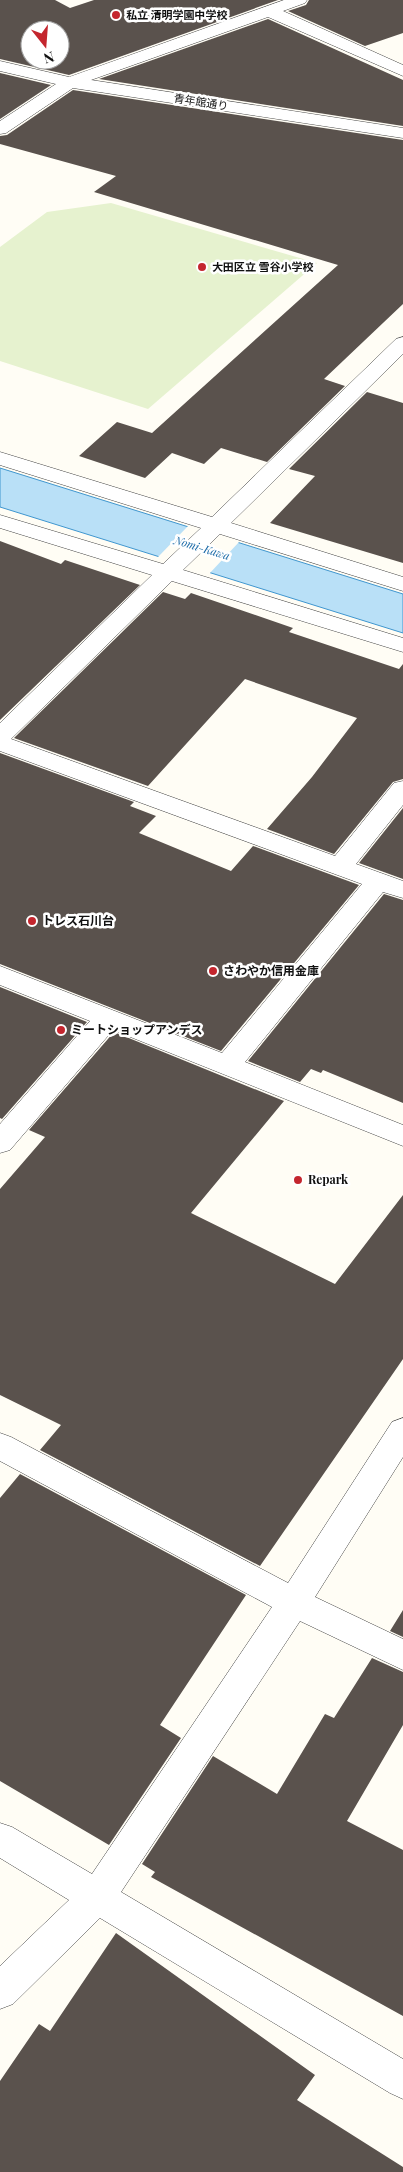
<svg xmlns="http://www.w3.org/2000/svg" width="403" height="2172" font-family="'Playfair Display','Noto Sans JP',serif">
<style>
.pitch{fill:#e6f2cf}
.water{fill:#b9e0f7;stroke:#3f96cf}
.pier{fill:#fffdf5}
.building{fill:#5a524d;fill-rule:evenodd}
.lines{fill:none;stroke-linecap:round;stroke-linejoin:round}
.minor-casing{stroke:#444;stroke-width:1}
.minor{fill:#fff;fill-rule:evenodd}
.poi-dot{fill:#c4262e;stroke:#fff;stroke-width:2}
.labels{text-anchor:middle;stroke-width:5;stroke-linejoin:round;paint-order:stroke}
.far-poi-label{font-size:11px;font-weight:bold;fill:#111;stroke:#fff;text-anchor:start}
.far-street-label{font-size:11px;fill:#111;stroke:#fff}
.far-water-label{font-size:11px;font-style:italic;fill:#1768a6;stroke:#fff}
.poi-label{font-size:12px;font-weight:bold;fill:#111;stroke:#fff;text-anchor:start}
</style>
<rect width="100%" height="100%" fill="#fffdf5"/>
<!-- pitch -->
<path class="pitch" d="M111,203L317,263L148,409L0,361V247L47,212Z"/>
<!-- water -->
<path class="water" d="M0,468L403,594V633L0,507Z"/>
<!-- pier -->
<path class="pier" d="M189,525L240,541L209,574L157,558Z"/>
<!-- building -->
<path class="building" d="M0,0H55L70,8L94,0H278L69,75L0,59ZM30,30H60V60H30Z
M309,0H403V33L365,46L288,11L306,5Z
M268,19L403,80V126L99,79Z
M0,73L51,85L0,119Z
M73,90L403,140V304L324,379L345,386L267,462L221,448L204,464L172,453L145,478L79,456L117,422L152,433L338,265L94,192L116,176L0,144V136L7,135Z
M367,392L403,403V563L270,523L315,476L289,469Z
M0,541L61,564L65,560L140,585L0,720Z
M163,592L185,599L191,593L293,628L289,632L399,669L403,664V779L393,782L334,854L267,829L312,777L357,718L245,679L148,786L14,738Z
M0,753L134,802L130,806L156,816L139,833L231,871L253,846L359,885L221,1051L0,964Z
M403,808V879L359,863Z
M384,894L403,900V1103L323,1070L321,1073L311,1069L300,1082L248,1061Z
M0,987L87,1022L2,1119L0,1118Z
M114,1032L284,1101L191,1213L335,1284L403,1195V1359L260,1566L40,1450L61,1425L0,1395V1189L45,1137L29,1130Z
M20,1474L246,1595L160,1725L181,1738L109,1845L0,1781V1498Z
M403,1610V1637L390,1631Z
M372,1658L403,1672V1725L347,1821L403,1850V2016L151,1877L155,1872L142,1864L213,1756L277,1794L325,1714L334,1718Z
M116,1933L315,2075L297,2100L403,2167V2172H0V2081L39,2024L50,2031Z"/>
<g class="lines">
<defs>
<path id="minor" d="M284,0H307L305,3L283,11L403,65V76L268,17L91,80L403,128V138L73,88L6,133L0,134V121L56,84L0,71V61L69,77Z
M403,337V354L231,523L403,577V591L220,534L183,570L403,638V652L172,581L11,739L335,856L394,783L403,781V805L356,864L403,881V898L383,892L245,1062L403,1125V1146L113,1030L10,1150L0,1153V1124L90,1021L0,985V966L222,1053L362,884L0,751V723L152,575L0,528V515L163,564L201,528L0,465V452L212,517L396,339Z
M403,1418V1457L315,1597L403,1639V1670L300,1621L121,1892L403,2059V2099L390,2093L100,1918L13,2004L0,2009V1966L69,1900L0,1858V1823L12,1827L92,1874L272,1607L0,1461V1433L11,1437L288,1583L392,1422Z"/>
</defs>
<!-- minor casing -->
<use href="#minor" class="minor-casing"/>
<!-- minor -->
<use href="#minor" class="minor"/>
</g>
<!-- markers -->
<g class="poi-dot">
<circle cx="116" cy="15" r="5"/>
<circle cx="202" cy="267" r="5"/>
<circle cx="32" cy="921" r="5"/>
<circle cx="213" cy="971" r="5"/>
<circle cx="61" cy="1030" r="5"/>
<circle cx="298" cy="1180" r="5"/>
</g>
<g class="labels">
<!-- far-poi labels -->
<g class="far-poi-label">
<text x="126" y="19">私立 清明学園中学校</text>
<text x="212" y="271">大田区立 雪谷小学校</text>
</g>
<!-- far-street labels -->
<g class="far-street-label">
<text transform="translate(201 102) rotate(9)" y="4">青年館通り</text>
</g>
<!-- far-water labels -->
<g class="far-water-label">
<text transform="translate(202 548) rotate(17)" y="4">Nomi-Kawa</text>
</g>
<!-- poi labels -->
<g class="poi-label">
<text x="42" y="925">トレス石川台</text>
<text x="223" y="975">さわやか信用金庫</text>
<text x="71" y="1034">ミートショップアンデス</text>
<text x="308" y="1184">Repark</text>
</g>
</g>
<!-- north arrow -->
<g transform="translate(45 45) rotate(163)"><circle r="24" fill="#ffffff" stroke="#a0a0a0"/>
<path d="M0-4L9 19L0 12L-9 19Z" fill="#c4262e"/>
<text y="-8" font-size="14" font-weight="bold" text-anchor="middle" fill="#111111">N</text>
</g>
</svg>
